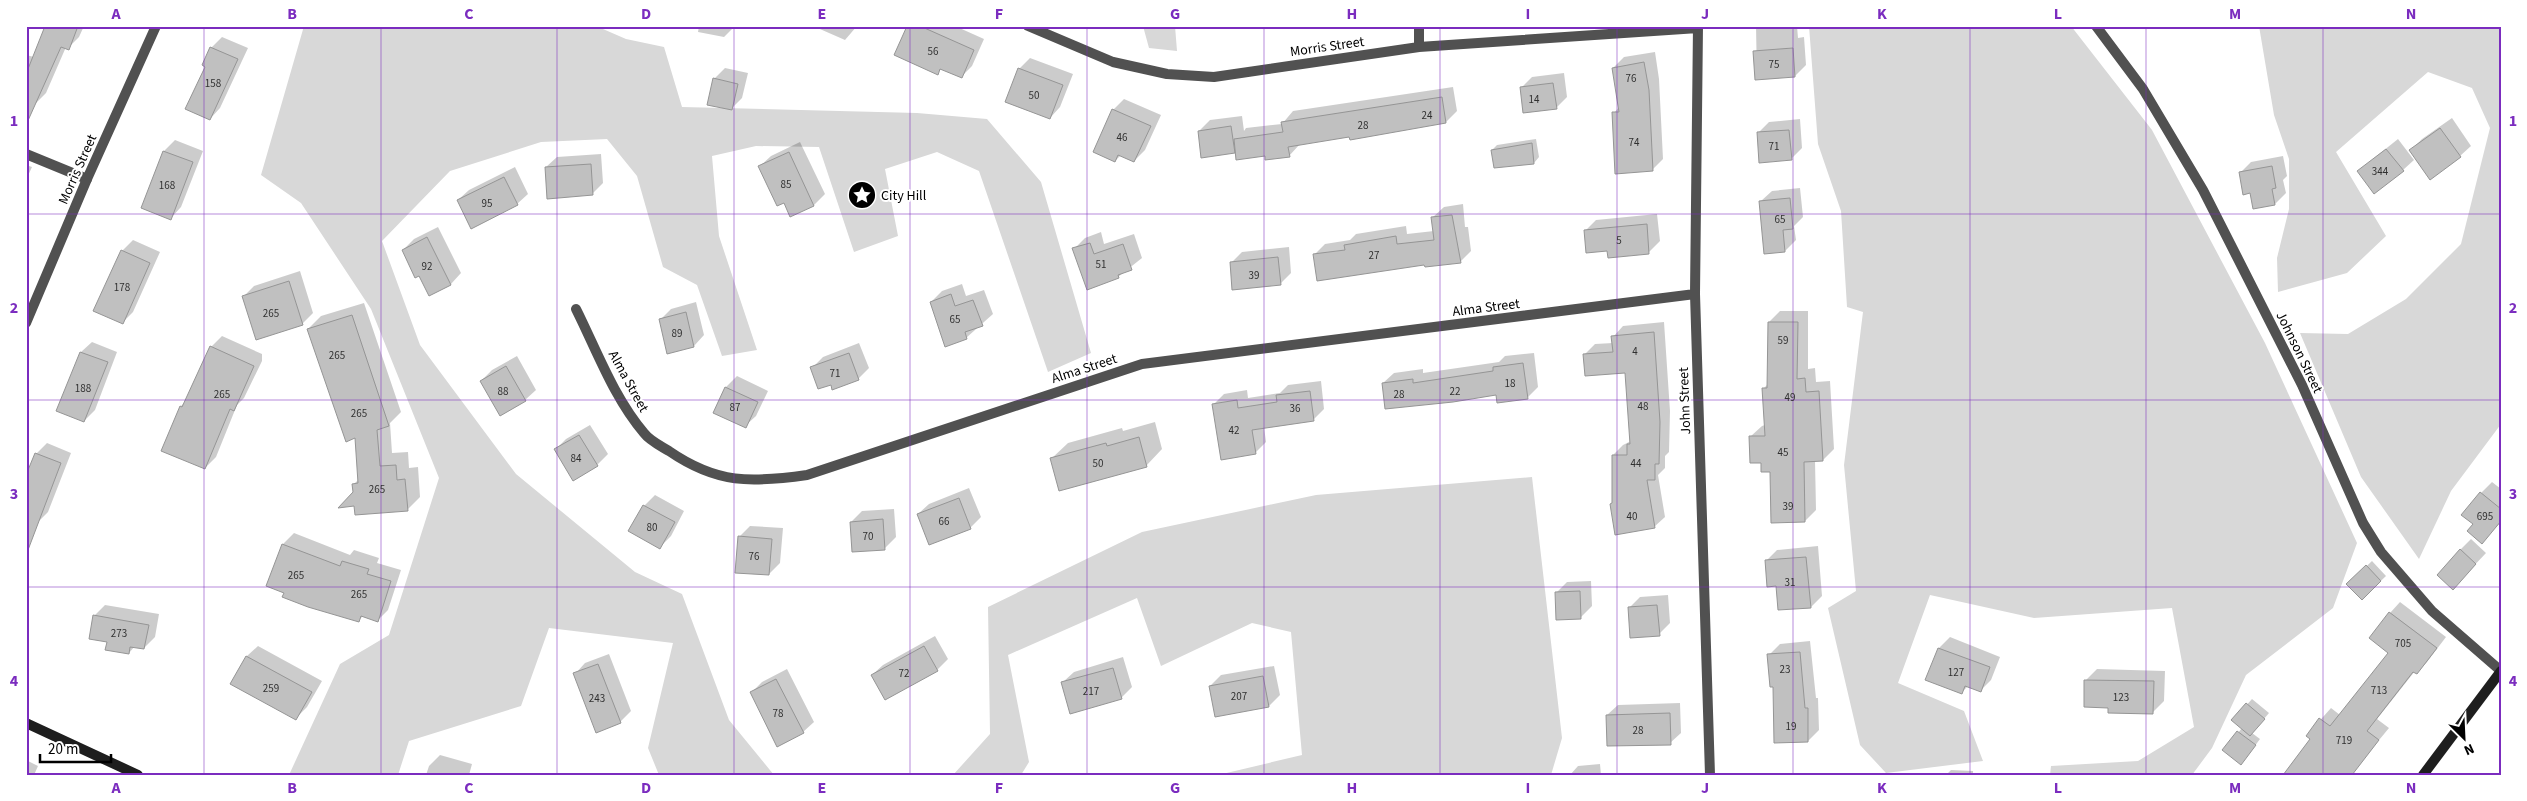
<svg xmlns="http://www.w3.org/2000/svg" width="2527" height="801" font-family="'Source Sans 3',sans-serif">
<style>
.green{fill:#d8d8d8}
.shadow{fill:#0003}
.building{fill:#c0c0c0;stroke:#959595}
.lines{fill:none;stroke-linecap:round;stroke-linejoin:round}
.lane{stroke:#515151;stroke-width:10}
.street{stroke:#515151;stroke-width:10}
.secondary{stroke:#1e1e1e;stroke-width:10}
.grid{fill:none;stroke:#7b2cbf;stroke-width:1;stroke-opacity:0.55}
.labels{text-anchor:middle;stroke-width:4;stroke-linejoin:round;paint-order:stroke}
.number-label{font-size:11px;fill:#303030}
.street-label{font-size:14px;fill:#000;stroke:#fff}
.poi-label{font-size:14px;fill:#000;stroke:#fff;text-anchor:start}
.neatline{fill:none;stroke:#7b2cbf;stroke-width:2}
.grid-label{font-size:16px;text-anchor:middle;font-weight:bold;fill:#7b2cbf}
</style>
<rect width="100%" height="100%" fill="#fff"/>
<!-- green -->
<path class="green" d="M304,26H596L626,39L664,47L682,107L917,113L987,119L1041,182L1091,353L1048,372L979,171L937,152L885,169L898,236L854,252L819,147L756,146L712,156L719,236L757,350L722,356L697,285L663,267L637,176L607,139L541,142L450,171L382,241L420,345L516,474L635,572L682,594L729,720L774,775H659L648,748L673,643L549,628L521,706L409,741L398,775H289L340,664L389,635L439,478L371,309L301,203L261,175Z
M1143,26H1175L1177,51L1149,48Z
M1809,26H2071L2152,130L2265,343L2357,543L2333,608L2246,675L2212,748L2192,775H2050L2051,766L2138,761L2194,727L2172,608L2034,618L1930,595L1898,683L1964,711L1983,761L1886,773L1860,745L1828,608L1856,591L1844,465L1863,312L1847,307L1841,211L1818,144Z
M2259,26H2501V424L2451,491L2419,559L2361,477L2300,333L2348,334L2406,299L2461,244L2490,128L2472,88L2428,72L2336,152L2386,236L2347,273L2278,292L2277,258L2289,209V159L2274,115Z
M1532,477L1562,738L1551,775H1218L1302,755L1291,632L1252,623L1161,666L1137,598L1008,655L1029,762L1021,775H953L990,734L988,607L1142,532L1316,495Z"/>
<!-- shadow -->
<path class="shadow" d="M46,26H84L79,37L68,48L66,47L46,93L35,104L26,100V55L34,57Z
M699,26H735L724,37L698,32Z
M813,26H857L845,40Z
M908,26H955L984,39L972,66L961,77L942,68L937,73Z
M1756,26H1797L1798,38L1804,37L1806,65L1795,76L1757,79Z
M222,37L248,48L220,108L210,119L207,66L211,48Z
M1655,52L1659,79L1663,159L1652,170L1614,113L1619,107L1613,68L1624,57Z
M1030,58L1073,74L1060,107L1050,118L1019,69Z
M725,68L748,73L742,98L731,109L714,79Z
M1564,73L1567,97L1556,108L1521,88L1532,77Z
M1453,87L1457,111L1446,122L1300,144L1289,156L1236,150L1234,152L1199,131L1210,120L1242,116L1244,131L1246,128L1282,124L1293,111Z
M1124,99L1161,115L1145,150L1134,161L1121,155L1115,161L1113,110Z
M2452,118L2471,146L2460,156L2411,150L2422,139Z
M1800,119L1802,148L1791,159L1758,133L1769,122Z
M1536,139L1539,157L1534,163L1492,150L1497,145Z
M2398,139L2414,160L2403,170L2358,171Z
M175,140L203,151L181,207L171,218L142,207L164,151Z
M800,142L825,194L814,205L791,215L784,201L760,166L771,156Z
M601,154L603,183L592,194L546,167L557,157Z
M2283,156L2287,176L2283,180L2286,193L2275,204L2251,192L2240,173L2251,162Z
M26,165L32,167L26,180Z
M515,167L528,194L517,204L458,200L469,190Z
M1800,188L1803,217L1794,226L1796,240L1785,251L1761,201L1772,191Z
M1463,204L1465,227H1468L1471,251L1460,262L1425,264L1314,255L1325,244L1350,240L1356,234L1406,226L1407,234L1434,231L1433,217L1444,207Z
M1657,214L1660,241L1649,252L1585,231L1596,220Z
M438,227L461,273L451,284L430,294L403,250L414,239Z
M1101,232L1104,244L1134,234L1142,258L1118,277L1074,249L1085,238Z
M133,240L160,252L133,312L122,323V251Z
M1289,247L1291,273L1280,284L1231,263L1242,252Z
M300,271L313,313L302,324L243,297L254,286Z
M962,284L966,296L984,290L993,314L966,338L931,302L942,291Z
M696,302L704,335L694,346L660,320L671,309Z
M364,303L401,412L390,423L392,453L408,452L409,468L418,467L420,497L407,510L354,492V484L359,479L356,436L308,329L321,316Z
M1780,311H1808V369L1815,368L1816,382L1830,381L1834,449L1823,460H1815L1816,510L1805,521L1771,470L1762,462L1751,436L1762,426L1765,425L1763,389L1769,383V322Z
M1664,322L1670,411L1669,452L1665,456V468L1658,475L1665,517L1654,527L1614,502L1613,455L1623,445L1631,441L1626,372L1585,354L1595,344L1613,343V337L1623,326Z
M222,336L262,354V361L244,398L237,405L216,457L205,468L163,451L181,406L186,401L211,347Z
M92,342L117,352L95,410L84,421L81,352Z
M859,343L869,368L858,379L831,383L812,368L823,357Z
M1534,353L1538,387L1527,398L1383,383L1394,373L1423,369V373L1499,362L1505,356Z
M517,356L536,390L525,400L481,381L492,370Z
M737,376L768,391L756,416L745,426L714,412L726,387Z
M1321,381L1324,409L1313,420L1264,427L1266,442L1255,453L1214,404L1224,394L1247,390L1248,398L1280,393L1288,385Z
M1155,422L1162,449L1146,466L1051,459L1068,443L1122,428L1123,431Z
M590,425L608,454L597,465L556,449L566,439Z
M47,443L71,453L48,512L37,523L26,519V479L36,454Z
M2492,482L2501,489V522L2482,542L2474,524L2481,493Z
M969,488L981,517L970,528L918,514L929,504Z
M655,495L684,511L671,536L660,547L644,506Z
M894,509L896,537L885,548L853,551L851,522L862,511Z
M750,526L783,528L780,563L769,574L739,537Z
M294,533L350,555L354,550L379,558L377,563L401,570L388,610L378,620L363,616L359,620L267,585L283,544Z
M2471,539L2486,553L2453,588L2460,550Z
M1818,546L1822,596L1811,607L1766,561L1777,550Z
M2372,561L2386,576L2362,599L2348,584Z
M1591,581L1592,606L1581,617L1556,593L1567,582Z
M1668,595L1670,623L1659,634L1629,608L1640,597Z
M2400,602L2446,637L2427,662L2417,673L2415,671L2377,719L2389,728L2356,768L2307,735L2331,708L2340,715L2390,653V613Z
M105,605L159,614L155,637L144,648L135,646L129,653L108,641L94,616Z
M935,636L948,659L937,670L872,675L883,665Z
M1950,637L2000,657L1991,680L1980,691L1968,686L1962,692L1927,679L1939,648Z
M1810,641L1816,698H1818L1819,730L1808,741L1769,655L1780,644Z
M258,646L322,681L307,707L296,718L232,683L247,656Z
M609,654L631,711L620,722L575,674L585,663Z
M1123,657L1132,687L1121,698L1063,682L1074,672Z
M1274,666L1280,695L1269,706L1210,686L1221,675Z
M787,669L814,722L803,732L751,693L762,682Z
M2097,669L2165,671L2164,701L2153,712L2086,680Z
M2252,699L2269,713L2252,733L2260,739L2246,758L2224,750L2242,728L2233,720Z
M1680,703L1681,733L1670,743L1607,715L1618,705Z
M440,755L472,764L469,775H426L429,766Z
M26,760L38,766L34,775H26Z
M1600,764L1601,775H1570L1578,766Z
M1951,770L1973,771V775H1946Z"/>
<!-- building -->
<path class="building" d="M45,26H78L69,50L61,47L26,125V74Z
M907,26H920L974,50L962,78L940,69L938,75L894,55Z
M210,47L238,59L210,120L185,109L205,67L202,65Z
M1793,48L1795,77L1755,80L1753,51Z
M1644,62L1649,90L1653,171L1615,174L1612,112H1619L1612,68Z
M1018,68L1063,85L1050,119L1005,102Z
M713,78L738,84L732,110L707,105Z
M1553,83L1557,109L1523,113L1520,87Z
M1442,97L1446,123L1350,140L1349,137L1288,147L1290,157L1265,160V156L1236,160L1234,139L1283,132L1281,122Z
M1112,109L1151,126L1134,162L1118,155L1115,162L1093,152Z
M1231,126L1235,153L1201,158L1198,131Z
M2440,128L2461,157L2430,180L2409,150Z
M1789,130L1792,160L1759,163L1757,132Z
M1532,143L1534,164L1494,168L1491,150Z
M2386,149L2404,171L2374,194L2357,171Z
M163,151L193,162L171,220L141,208Z
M789,152L814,206L790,217L784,203L777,206L758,166Z
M591,164L593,195L547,199L545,167Z
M2272,166L2276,188L2272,189L2275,205L2253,209L2250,193L2243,195L2239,172Z
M504,177L518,205L471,229L457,200Z
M1790,198L1793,229L1783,230L1785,252L1764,254L1759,201Z
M1452,215L1461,263L1425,267L1424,265L1317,281L1313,254L1345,250L1344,245L1396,236L1397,244L1434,240L1431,217Z
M1647,224L1649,254L1608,258L1607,251L1586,253L1584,230Z
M427,237L451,285L429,296L419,276L415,278L402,250Z
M1090,243L1094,254L1123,244L1132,270L1118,275L1119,278L1087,290L1072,248Z
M121,250L150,263L123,324L93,311Z
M1278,257L1281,285L1232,290L1230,262Z
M289,281L303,325L256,340L242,296Z
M951,294L955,306L973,300L983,326L965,332L967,339L945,347L930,302Z
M686,312L694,347L667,354L659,319Z
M352,315L389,426L377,430L380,466L396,465L397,480L405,479L408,511L355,515L354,506L338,508L353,492L352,484L358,483L355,438L346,442L307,329Z
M1768,322H1798L1797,379L1805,378L1806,392L1819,391L1823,461L1804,462L1805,522L1771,523L1770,472H1761V463H1750L1749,436H1765L1762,388H1767Z
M1654,332L1660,422L1659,464H1655V480H1647L1655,528L1615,535L1610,504L1612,503V455H1627V444H1630L1625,373L1585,376L1583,354L1613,352L1611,336Z
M210,346L254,366L234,411L230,409L205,469L161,451L180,406L182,407Z
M80,352L108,362L84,422L56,411Z
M849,353L859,380L832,390L831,385L818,389L810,367Z
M1523,363L1528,399L1497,403L1496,395L1453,402L1385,409L1382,383L1413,379V383L1493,371V367Z
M506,366L526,401L500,416L480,381Z
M725,387L758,402L746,428L713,413Z
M1310,391L1314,421L1252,430L1256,454L1221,460L1212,404L1237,400L1238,408L1277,402L1276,395Z
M579,435L598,466L573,481L554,449Z
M1139,437L1147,467L1059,491L1050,458L1106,443L1107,446Z
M35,453L61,463L28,550L26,475Z
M2480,492L2501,509V521L2482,544L2467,531L2473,524L2461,515Z
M959,498L971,529L929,545L917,514Z
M643,505L675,522L660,549L628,531Z
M883,519L885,550L852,552L850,522Z
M738,536L772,539L769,575L735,573Z
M282,544L340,566L342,561L369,569L367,574L391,581L378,622L361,616L359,622L308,607L282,597L284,593L266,586Z
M2460,549L2476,564L2453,590L2437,575Z
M1806,557L1811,608L1778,610L1776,586L1767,587L1765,560Z
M2366,565L2381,581L2362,600L2346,584Z
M1580,591L1581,619L1556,620L1555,592Z
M1657,605L1660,636L1630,638L1628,607Z
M2389,612L2437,648L2417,674L2413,672L2367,731L2379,740L2352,775H2283L2310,739L2306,736L2319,718L2330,726L2388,653L2369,638Z
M93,615L149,625L144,649L130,647L129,654L105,650L107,642L89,639Z
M924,646L938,671L885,700L871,675Z
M1938,648L1990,667L1981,692L1965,686L1962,694L1925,680Z
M1800,652L1805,708H1808V742L1774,743L1773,687H1770L1767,654Z
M246,656L312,692L296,720L230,684Z
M598,664L621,723L596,733L573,673Z
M1113,668L1122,699L1070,714L1061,682Z
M1263,676L1269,707L1215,717L1209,686Z
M776,679L804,733L777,747L750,692Z
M2084,680L2154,681L2153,714L2108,713V708L2084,707Z
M2246,703L2265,719L2250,736L2231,720Z
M1670,713L1671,745L1607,746L1606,715Z
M2237,731L2256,745L2241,765L2222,750Z"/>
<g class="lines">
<!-- lane -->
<path class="lane" d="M26,154L87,179"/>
<!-- street -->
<path class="street" d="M1028,26L1113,62L1167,74L1214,77L1419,47L1698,28
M1419,26V47
M1698,26L1695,294L1710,775
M2096,26L2143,89L2203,190L2302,385L2363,523L2381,552L2432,611L2501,671
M576,309C597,351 614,398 644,433C650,441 661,446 669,451C717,484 751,483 807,475L1142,364L1695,294
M26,323L87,179L156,26"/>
<!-- secondary -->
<path class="secondary" d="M26,723L138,775
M2423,775L2501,671"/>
</g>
<!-- grid -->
<path class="grid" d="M204,26V775M381,26V775M557,26V775M734,26V775M910,26V775M1087,26V775M1264,26V775M1440,26V775M1617,26V775M1793,26V775M1970,26V775M2146,26V775M2323,26V775M26,214H2501M26,400H2501M26,587H2501"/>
<!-- icons -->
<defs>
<symbol id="sight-disc" viewBox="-11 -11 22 22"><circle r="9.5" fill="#000" stroke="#fff"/><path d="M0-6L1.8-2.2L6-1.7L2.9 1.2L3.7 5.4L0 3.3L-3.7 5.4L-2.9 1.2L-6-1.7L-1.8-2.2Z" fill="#fff"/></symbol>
</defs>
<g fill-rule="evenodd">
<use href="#sight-disc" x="846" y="179" width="32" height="32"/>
</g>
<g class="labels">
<!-- number labels -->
<g class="number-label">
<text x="933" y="55">56</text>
<text x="1774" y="68">75</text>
<text x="1631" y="82">76</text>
<text x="213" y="87">158</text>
<text x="1034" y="99">50</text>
<text x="1534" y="103">14</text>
<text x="1427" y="119">24</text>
<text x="1363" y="129">28</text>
<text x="1122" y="141">46</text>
<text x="1634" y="146">74</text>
<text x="1774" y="150">71</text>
<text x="2380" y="175">344</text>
<text x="786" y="188">85</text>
<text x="167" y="189">168</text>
<text x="487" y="207">95</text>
<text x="1780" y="223">65</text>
<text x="1619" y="244">5</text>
<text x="1374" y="259">27</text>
<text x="1101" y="268">51</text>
<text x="427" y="270">92</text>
<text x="1254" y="279">39</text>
<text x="122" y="291">178</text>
<text x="271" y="317">265</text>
<text x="955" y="323">65</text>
<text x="677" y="337">89</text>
<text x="1783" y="344">59</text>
<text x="1635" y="355">4</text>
<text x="337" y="359">265</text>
<text x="835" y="377">71</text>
<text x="1510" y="387">18</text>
<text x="83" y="392">188</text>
<text x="503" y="395">88</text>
<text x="1455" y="395">22</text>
<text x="222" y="398">265</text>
<text x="1399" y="398">28</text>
<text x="1790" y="401">49</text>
<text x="1643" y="410">48</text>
<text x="735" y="411">87</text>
<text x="1295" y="412">36</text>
<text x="359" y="417">265</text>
<text x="1234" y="434">42</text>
<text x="1783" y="456">45</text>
<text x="576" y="462">84</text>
<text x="1098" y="467">50</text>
<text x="1636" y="467">44</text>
<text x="377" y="493">265</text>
<text x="1788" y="510">39</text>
<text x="1632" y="520">40</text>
<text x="2485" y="520">695</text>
<text x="944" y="525">66</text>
<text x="652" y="531">80</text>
<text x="868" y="540">70</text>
<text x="754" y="560">76</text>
<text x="296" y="579">265</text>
<text x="1790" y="586">31</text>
<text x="359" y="598">265</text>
<text x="119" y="637">273</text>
<text x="2403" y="647">705</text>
<text x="1785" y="673">23</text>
<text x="1956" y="676">127</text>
<text x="904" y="677">72</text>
<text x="271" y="692">259</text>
<text x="2379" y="694">713</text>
<text x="1091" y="695">217</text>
<text x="1239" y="700">207</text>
<text x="2121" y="701">123</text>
<text x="597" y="702">243</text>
<text x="778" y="717">78</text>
<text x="1791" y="730">19</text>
<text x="1638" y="734">28</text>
<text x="2344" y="744">719</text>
</g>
<!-- street labels -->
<g class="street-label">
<text transform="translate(1327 46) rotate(-8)" y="5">Morris Street</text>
<text transform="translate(77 169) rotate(-66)" y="5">Morris Street</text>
<text transform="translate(1486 307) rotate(-7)" y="5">Alma Street</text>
<text transform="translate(2300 352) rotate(64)" y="5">Johnson Street</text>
<text transform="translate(1084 368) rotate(-18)" y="5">Alma Street</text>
<text transform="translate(629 381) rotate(61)" y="5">Alma Street</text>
<text transform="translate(1684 401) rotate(-92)" y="5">John Street</text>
</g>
<!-- poi labels -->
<g class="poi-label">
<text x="881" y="200">City Hill</text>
</g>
</g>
<!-- border -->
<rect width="2527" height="801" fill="none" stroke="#ffffff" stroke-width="55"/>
<!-- north arrow -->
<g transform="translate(2464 738) rotate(156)" stroke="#ffffff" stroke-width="4" paint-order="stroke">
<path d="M0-4L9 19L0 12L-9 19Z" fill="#000000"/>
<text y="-8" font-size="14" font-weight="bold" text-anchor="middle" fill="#000000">N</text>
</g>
<!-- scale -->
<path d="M40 754v8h71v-8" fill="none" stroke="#000000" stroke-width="2.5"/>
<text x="48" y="754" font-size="15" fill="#000000" stroke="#ffffff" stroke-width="4" paint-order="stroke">20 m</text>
<rect x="28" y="28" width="2472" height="746" class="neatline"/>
<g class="grid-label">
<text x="116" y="19">A</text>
<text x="292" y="19">B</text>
<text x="469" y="19">C</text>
<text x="646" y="19">D</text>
<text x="822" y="19">E</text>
<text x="999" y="19">F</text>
<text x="1175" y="19">G</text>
<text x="1352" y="19">H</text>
<text x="1528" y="19">I</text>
<text x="1705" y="19">J</text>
<text x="1882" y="19">K</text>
<text x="2058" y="19">L</text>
<text x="2235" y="19">M</text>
<text x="2411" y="19">N</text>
<text x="14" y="126">1</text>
<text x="2513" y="126">1</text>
<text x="14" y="313">2</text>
<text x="2513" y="313">2</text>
<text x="14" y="499">3</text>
<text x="2513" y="499">3</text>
<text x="14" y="686">4</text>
<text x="2513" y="686">4</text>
<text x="116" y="793">A</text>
<text x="292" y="793">B</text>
<text x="469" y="793">C</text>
<text x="646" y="793">D</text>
<text x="822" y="793">E</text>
<text x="999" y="793">F</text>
<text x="1175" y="793">G</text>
<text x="1352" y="793">H</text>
<text x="1528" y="793">I</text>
<text x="1705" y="793">J</text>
<text x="1882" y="793">K</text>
<text x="2058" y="793">L</text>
<text x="2235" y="793">M</text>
<text x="2411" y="793">N</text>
</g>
</svg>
